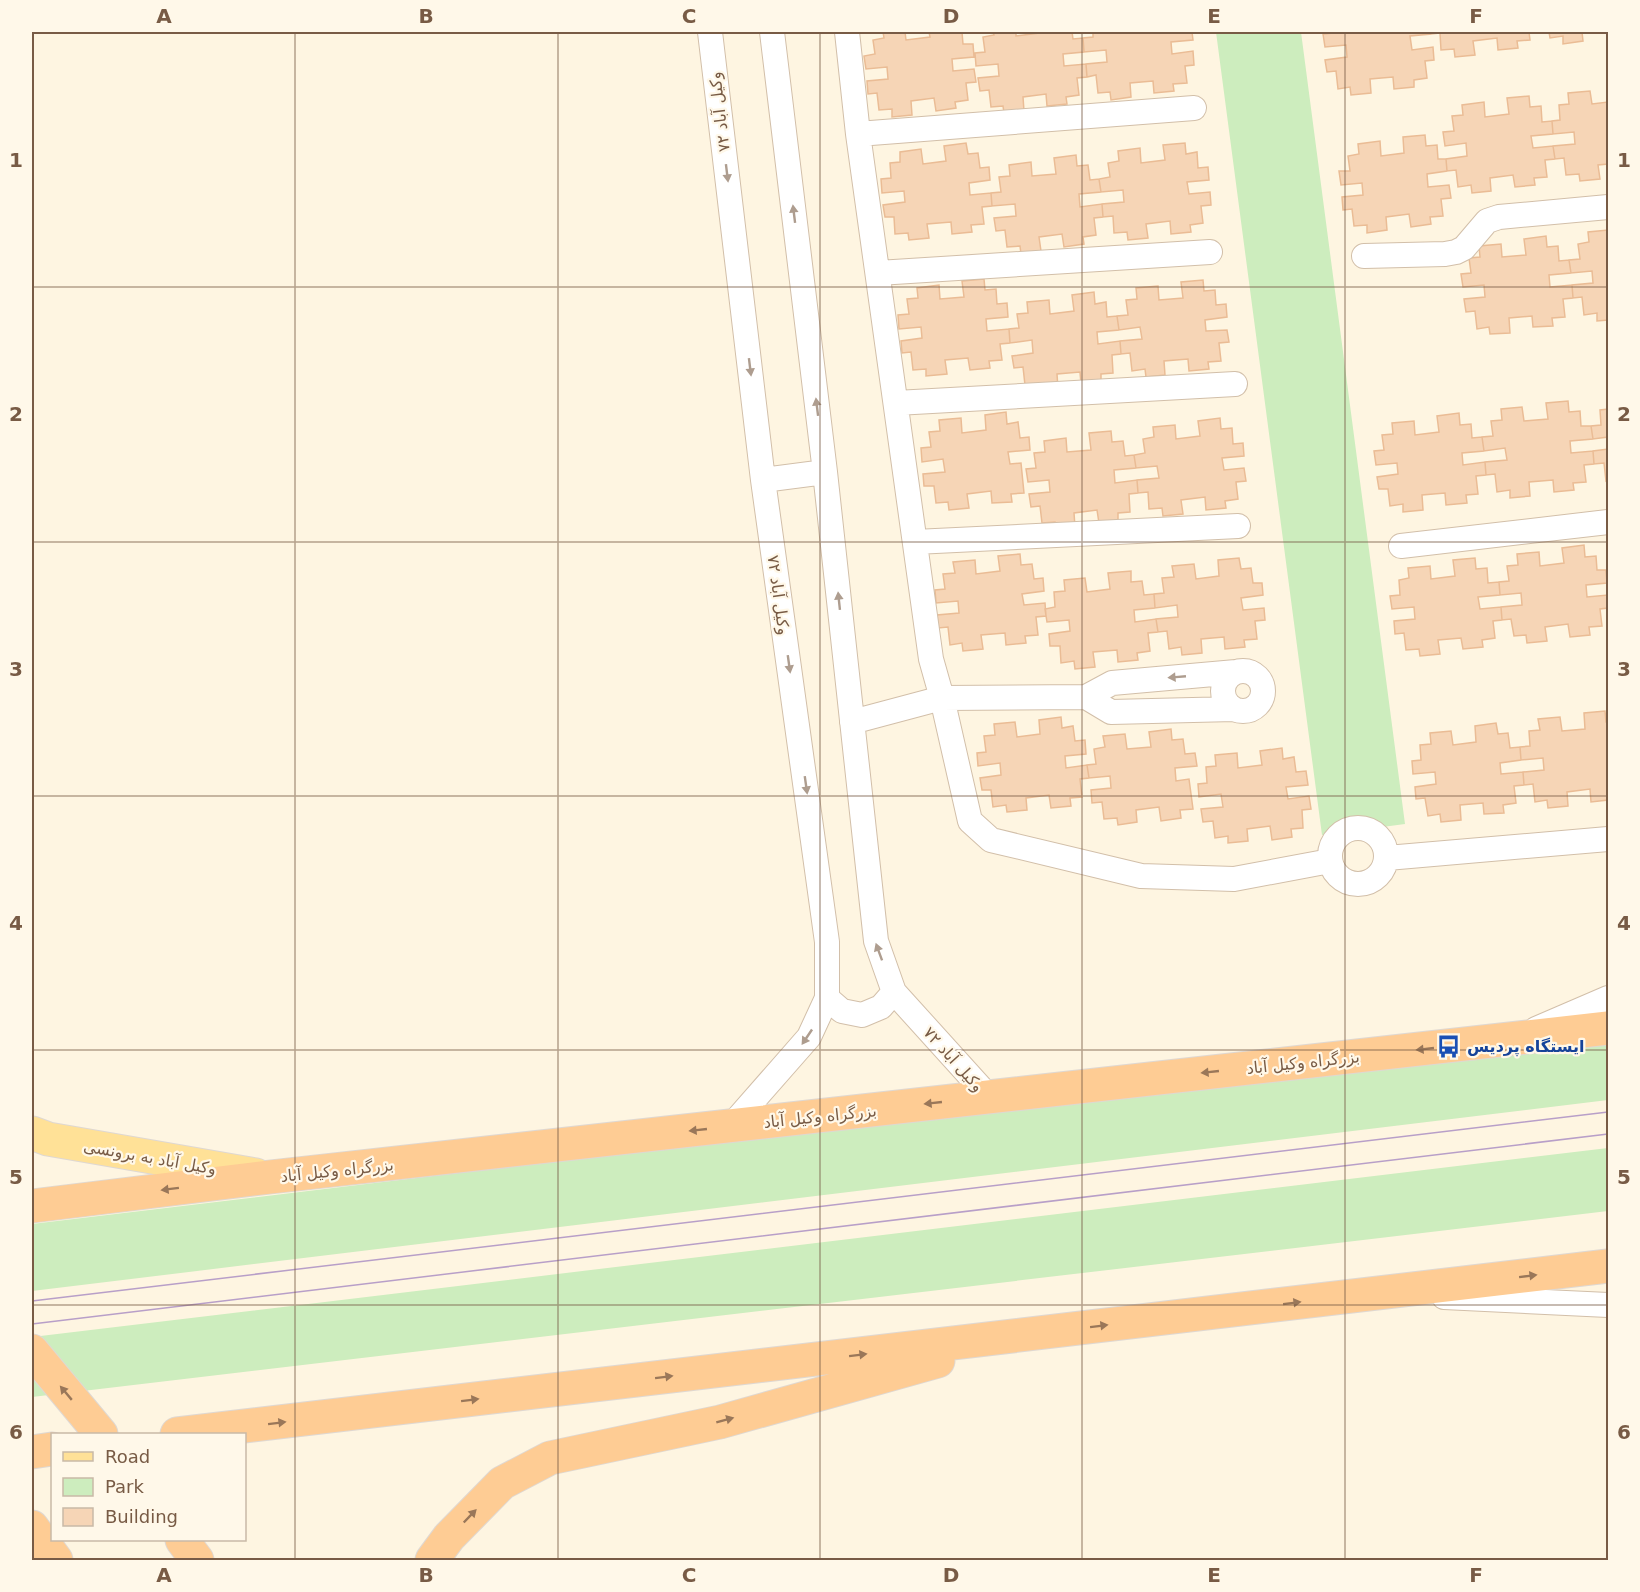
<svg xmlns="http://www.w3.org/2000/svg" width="1640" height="1592" font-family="'DejaVu Sans','Noto Sans Arabic',sans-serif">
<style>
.green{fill:#cdedbe}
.building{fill:#f6d5b6;stroke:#eabc95;stroke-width:1.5}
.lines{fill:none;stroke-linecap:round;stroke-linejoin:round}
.minor-casing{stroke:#d2bfa9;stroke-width:26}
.primary-casing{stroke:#dfd8d2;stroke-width:35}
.trunk-casing{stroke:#dfd8d2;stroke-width:35}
.minor{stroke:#fff;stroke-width:24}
.primary{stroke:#ffe197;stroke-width:33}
.trunk{stroke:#fecc94;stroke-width:33}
.tram{stroke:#b89fc8;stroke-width:1.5}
.oneway{fill:#ae9d8f}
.oneway2{fill:#9a7759}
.grid{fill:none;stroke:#785b45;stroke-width:1.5;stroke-opacity:0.55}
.labels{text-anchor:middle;stroke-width:4.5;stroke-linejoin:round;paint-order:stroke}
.street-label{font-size:16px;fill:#785b45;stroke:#fff8e9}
.transit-label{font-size:16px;font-weight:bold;fill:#164399;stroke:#fff8e9;text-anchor:start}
.neatline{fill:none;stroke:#785b45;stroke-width:2}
.grid-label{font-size:20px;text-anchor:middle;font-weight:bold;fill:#785b45}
</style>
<rect width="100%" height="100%" fill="#fef5e1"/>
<!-- green -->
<path class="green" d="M1216,32H1301L1405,824L1322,835Z
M1608,1035V1100L32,1291V1224Z
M1608,1148V1211L32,1397V1337Z"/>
<!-- building -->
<path class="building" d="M883,32H905L906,40L930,37L929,32H962L963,44H973L974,57L952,59L953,71L974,69L976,82L966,83L968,100L955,102L956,108L936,111L934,98L911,101L912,115L892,117V109L879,110L877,93L868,94L867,81L888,79L887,67L866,69L864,56L875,54L873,40L884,38Z
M993,32H1016V36L1039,33V32H1072L1073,39L1083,38L1084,52L1063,54L1064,66L1086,64L1087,77L1077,78L1079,95L1066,97L1067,104L1047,106L1046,94L1023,97L1024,111L1004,113L1003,106L991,107L989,90L980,91L978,78L999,76L998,64L976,66L975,53L985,52L983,37L994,35Z
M1093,32H1192L1193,40L1171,42L1172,54L1193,51L1194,65L1185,66L1187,83L1173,84L1174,91L1154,93L1153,81L1130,83L1131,97L1111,100L1110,92L1098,93L1096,75L1087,77L1086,64L1107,62L1106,50L1084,52L1083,38L1093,37Z
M1333,32H1430L1431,34L1410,36L1412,50L1433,47L1434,60L1425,61L1427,78L1414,80V87L1394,89L1393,77L1370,79L1371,93L1351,95L1350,87L1338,89L1336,71L1327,72L1325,60L1347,57L1346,45L1325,47L1323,34L1333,33Z
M1430,32H1529L1530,40L1517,41L1518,48L1498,50L1497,38L1473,41L1475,55L1455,57L1454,49L1441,50L1440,33L1431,34Z
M1549,32H1582L1583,41L1563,44V36L1550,38Z
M1590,91L1592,104L1608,102V164L1598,165L1600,179L1580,181L1579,174L1566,175L1564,158L1555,159L1553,146L1575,144L1574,132L1553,134L1552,121L1560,120L1559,105L1569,104L1568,93Z
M1529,96L1530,107L1541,106L1542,122L1552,121L1553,134L1531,136L1533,148L1553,146L1555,159L1545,160L1547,177L1534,178L1535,185L1515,187L1513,175L1490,178L1491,191L1472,193L1471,185L1458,187L1456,170L1447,171L1446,159L1467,156L1466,143L1445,146L1443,132L1454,131L1452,116L1463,115L1462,105L1484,102L1485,117L1509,114L1507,98Z
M1425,135L1426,146L1437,145L1438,159H1446L1447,171L1427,174L1428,187L1449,185L1451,198L1441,199L1443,216L1430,217L1431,224L1411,227L1409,214L1386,217L1387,230L1367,233V225L1354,226L1352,209L1343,210L1342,197L1363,195L1362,183L1341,185L1339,171H1350L1348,156L1359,154L1358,144L1380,141L1381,156L1404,153L1403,137Z
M966,143L968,154L978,153L980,168L989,167L990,180L969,183L970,195L991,193L992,206L982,207L984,224L971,225L972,232L952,234L951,222L927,224L929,238L909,240L908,233L895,234L894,217H885L883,205L905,202L904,191L882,193L881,179L891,178L890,163L900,162V152L921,149L923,164L946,161L944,146Z
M1185,143L1186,154L1197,152L1198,168L1208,167L1209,180L1187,182L1189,194L1210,192L1211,205L1201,206L1203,223L1190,225L1191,232L1171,234L1170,221L1146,224L1148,238L1128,240L1127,232L1114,233L1113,216L1103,217L1102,204L1124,202L1123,190L1101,192L1099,179L1110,177L1108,163L1119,161L1118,151L1140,148L1141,163L1165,160L1163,145Z
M1076,155L1077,166L1088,165L1090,180L1099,179L1101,192L1079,194L1080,207L1102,204L1103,217L1094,218L1096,235L1083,237L1084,244L1064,247L1062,234L1039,237L1041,251L1021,254L1020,246L1007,247L1005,230L996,231L994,218L1016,216L1015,204L992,206L991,193L1001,192L999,177L1010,176L1009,165L1031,162L1032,176L1056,174L1054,158Z
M1608,230V320L1597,321V313L1584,315L1582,297L1573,298L1572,285L1593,283L1592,271L1571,273L1569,260L1580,259L1578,244L1589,242L1588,232Z
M1546,236L1547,247L1558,246L1559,261L1569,260L1571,273L1549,275L1550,287L1572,285L1573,298L1563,299L1565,317L1552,318L1553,326L1533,327L1532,316L1509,318L1510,333L1490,334L1489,327L1477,329L1475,311L1466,312L1464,299L1485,297L1484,285L1463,287L1461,274L1471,273L1469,258L1480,257L1479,246L1501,244L1502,257L1526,255L1524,239Z
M984,279L985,290L996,289L997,304L1007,303L1008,317L986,319L987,331L1009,329L1010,343L1000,344L1002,360L989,361L990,368L970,370L968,358L945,360L947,374L926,376V369L913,370L911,352L902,353L901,341L922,338L921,327L899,329L898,315L909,314L907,299L918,298L917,288L939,285L940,299L964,297L962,281Z
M1203,280L1204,291L1215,290L1216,305L1226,304L1227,317L1205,320L1206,331L1227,330L1229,342L1219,343L1221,361L1208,362L1209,369L1189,371L1188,359L1164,361L1165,375L1146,377L1145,369L1132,371L1130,353L1121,354L1120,341L1142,339L1140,327L1119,330L1117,316L1128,315L1126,300L1137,299L1136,288L1158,286L1159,300L1183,298L1181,282Z
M1094,292L1095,304L1106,302L1107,317L1117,316L1119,330L1097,332L1098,344L1120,341L1121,354L1112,355L1113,373L1101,374V382L1081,384L1080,372L1057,374L1058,389L1025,385L1023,367L1014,368L1012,356L1033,353L1032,340L1010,343L1009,329L1019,328L1017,314L1028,313L1027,302L1049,300L1050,314L1074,311L1072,295Z
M1568,401L1569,412L1580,411L1581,426H1591L1593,439L1570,441L1571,453L1593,451L1594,464L1584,465L1586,482L1573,483L1574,490L1554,492L1553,480L1529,482L1530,496L1510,498V490L1497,492L1495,474L1486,475L1485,462L1507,460L1505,448L1484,451L1482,437L1493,436L1491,421L1502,420L1501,409L1522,407L1524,421L1548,419L1546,403Z
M1608,409V437L1593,439L1591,426L1601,425L1600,410Z
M1006,412L1007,424L1018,422L1020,438L1029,437L1030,450L1008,452L1010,464L1021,463L1024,493L1011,494L1012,502L992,503L991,491L967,494L969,508L949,510L948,502L936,503L934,486H924L923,474L945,472L943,459L922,462L921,448L931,447L929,432L940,431L939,420L961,418L962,433L986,430L985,415Z
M1459,413L1460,425L1471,424L1472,438L1482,437L1484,451L1462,453L1463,465L1485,462L1486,475L1476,476L1478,494L1466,495L1467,503L1446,505L1445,493L1422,495L1423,510L1403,512V504L1390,506L1388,489H1379L1377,477L1398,474L1397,463L1376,465L1374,451L1384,450L1382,435L1393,434L1392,423L1414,421L1415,435L1439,432L1437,416Z
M1220,418L1221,429L1232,428L1233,444L1243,443L1244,456L1222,458L1224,470L1244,468L1246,481L1236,482L1238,499L1225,501L1226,508L1206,510L1205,497L1181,500L1183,514L1163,516L1162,508L1149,509L1148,492L1138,493L1137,480L1159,478L1157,466L1136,468L1134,455L1145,453L1143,439L1154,437L1153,427L1175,425L1176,439L1200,436L1198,421Z
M1111,431L1112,442L1123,441L1125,456L1134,455L1136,468L1114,470L1115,483L1137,480L1138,493L1129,494L1130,512L1118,513V520L1099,523L1097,510L1074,513L1075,527L1056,529L1055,522L1042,523L1040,506L1031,507L1029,494L1050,492L1049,480L1028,482L1026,469L1036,468L1034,453L1045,452L1044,441L1066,438L1067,452L1091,450L1089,433Z
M1608,449V480L1606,481L1604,463L1594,464L1593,451Z
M1584,545L1585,557L1596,556L1597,570H1606L1607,583L1586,585L1587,597L1608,595V608L1600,609L1602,626L1589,627L1590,635L1570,637L1568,624L1545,627L1547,641L1527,643L1526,635L1514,636L1511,619L1502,620L1501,607L1522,605L1521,593L1500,595L1499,582L1509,581L1507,566L1518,565L1517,554L1539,552L1540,566L1564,563L1562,548Z
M1020,554L1021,565L1032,564L1034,579L1043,578L1044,591L1022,594L1024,605L1045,603L1046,616L1036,617L1038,635L1025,636L1026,643L1006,645L1005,633L981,635L983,649L963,651L962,643L950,645L948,627L938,628L937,615L959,613L958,601L936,603L935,590L945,589L943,574L955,573L953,562L975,560L976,574L1000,571L998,556Z
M1239,558L1241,569L1251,568L1253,583H1262L1263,595L1241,598L1243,610L1264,608L1265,620L1255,621L1257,639L1244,640L1245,647L1225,649L1224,637L1201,639L1202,653L1182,655L1181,647L1169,649L1167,631L1158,632L1156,619L1178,617L1177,605L1155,608L1154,594L1164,593L1162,578L1174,577L1172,566L1194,564L1196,579L1219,576L1218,560Z
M1475,558L1476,569L1487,568L1488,583L1499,582L1500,595L1478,597L1480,609L1501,607L1502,620L1493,621L1495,638L1482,640L1483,647L1463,649L1461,638L1438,640L1440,654L1420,656L1419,649L1406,650L1404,633L1395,634L1394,621L1415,619L1414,607L1392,609L1390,596L1400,595L1399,580L1409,578L1408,568L1430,566L1431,579L1455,576L1453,560Z
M1131,571V582L1142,581L1144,595L1154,594L1155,608L1134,610L1135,622L1156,619L1158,632L1148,633L1150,651L1137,653L1138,660L1118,662L1117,650L1093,652L1095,667L1075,669L1074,661L1061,663L1060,646H1050L1049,634L1070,631L1069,620L1047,622L1045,609L1055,607L1054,592L1065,591L1064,580L1085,578L1087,592L1110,589L1108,573Z
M1605,711L1606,722H1608V800L1591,802L1590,789L1567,792L1568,806L1548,808L1547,800L1535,802L1533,784L1524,785L1523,772L1544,770L1543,758L1521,760L1520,747L1530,746L1529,731L1540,730L1538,719L1560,717L1562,731L1585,729L1584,713Z
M1061,717L1062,728L1073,726L1075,741L1085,740L1086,754L1065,756L1066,768L1087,765L1089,778L1080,779L1082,797L1070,798L1071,806L1051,808L1049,795L1026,798L1027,810L1007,812L1006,805L993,807L991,790H982L980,778L1001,775L1000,763L978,766L977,753L986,752L984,736L995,735L994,724L1015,722L1017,737L1040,734L1039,720Z
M1496,723L1498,734L1508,733L1510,748L1520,747L1521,760L1500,763L1501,774L1523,772L1524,785L1514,786L1516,803L1503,805L1504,813L1484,814L1483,803L1460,805L1461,820L1441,822L1440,814L1428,816L1425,798L1416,799L1415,787L1436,784L1435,772L1413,774L1412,761L1421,760L1420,745L1431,744L1430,733L1451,731L1453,745L1476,742L1475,726Z
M1171,729L1172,740L1183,739L1185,754L1195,753L1197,766L1175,768L1176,781L1189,779L1193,809L1180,810L1181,818L1161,821L1159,807L1136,810L1137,822L1118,825L1117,818L1104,819L1102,802L1092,803L1091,790L1111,788L1110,776L1089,778L1087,765L1096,764L1094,749L1105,747L1103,736L1125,734L1127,749L1151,747L1149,732Z
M1282,748L1283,759L1294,757L1296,772L1306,771L1308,785L1286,787L1288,799L1309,796L1311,809L1302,810L1303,828L1291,829L1292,837L1272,840L1270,826L1247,829L1248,841L1228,843V836L1215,838L1213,821L1203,822L1201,809L1223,807L1221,794L1199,797L1198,784L1207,783L1206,767L1216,766L1215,755L1237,753L1238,768L1262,765L1260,751Z"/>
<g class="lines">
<defs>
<path id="minor" d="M710,32L763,480L827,942V998L809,1037L731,1126
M772,32L825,472L876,941L894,992L989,1097
M847,32L858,134L931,659L942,698L970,821L991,840L1141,876L1234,879L1330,861
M858,134L1194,108
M1364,256L1445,254L1456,252L1464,248L1487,221L1499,217L1608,207
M878,273L1210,252
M896,403L1235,384
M763,480L825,472
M915,542L1238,526
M1401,546L1608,522
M1223 691a20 20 0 1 1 40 0a20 20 0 1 1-40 0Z
M1086,697L1111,712L1234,709
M852,722L942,698L1086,697L1112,683L1236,672
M1330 856a28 28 0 1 1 56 0a28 28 0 1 1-56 0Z
M1387,858L1608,839
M827,998L842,1011L862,1015L881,1007L894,992
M1536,1029L1608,998
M1444,1297L1608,1305"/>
<path id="primary" d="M32,1133L48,1139L256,1175"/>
<path id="trunk" d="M32,1206L270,1177L1608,1028
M32,1351L101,1434
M177,1434L1608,1266
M32,1452L52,1449
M32,1527L56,1560
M182,1540L197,1560
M432,1560L449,1537L502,1483L550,1458L720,1422L938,1361"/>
</defs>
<!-- minor casing -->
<use href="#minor" class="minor-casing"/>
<!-- primary casing -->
<use href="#primary" class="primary-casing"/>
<!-- trunk casing -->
<use href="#trunk" class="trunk-casing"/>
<!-- minor -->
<use href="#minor" class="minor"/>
<!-- primary -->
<use href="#primary" class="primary"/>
<!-- trunk -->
<use href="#trunk" class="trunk"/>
<!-- tram -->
<path class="tram" d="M32,1301L1608,1112
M32,1324L1608,1134"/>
</g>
<!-- one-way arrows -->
<defs><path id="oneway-solid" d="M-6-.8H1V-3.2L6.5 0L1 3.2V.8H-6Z" transform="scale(1.5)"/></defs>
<g class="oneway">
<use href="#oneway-solid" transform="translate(727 173) rotate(83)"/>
<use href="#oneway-solid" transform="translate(794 214) rotate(-97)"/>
<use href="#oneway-solid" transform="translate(750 367) rotate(83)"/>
<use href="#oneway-solid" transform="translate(817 407) rotate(-97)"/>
<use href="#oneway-solid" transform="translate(839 601) rotate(-96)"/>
<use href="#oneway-solid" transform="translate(789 664) rotate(82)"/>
<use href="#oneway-solid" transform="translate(1177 677) rotate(175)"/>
<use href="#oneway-solid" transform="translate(806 785) rotate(82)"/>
<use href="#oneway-solid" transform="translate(879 952) rotate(-110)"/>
<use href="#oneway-solid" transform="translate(807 1037) rotate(124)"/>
</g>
<g class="oneway2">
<use href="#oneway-solid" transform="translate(1425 1049) rotate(174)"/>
<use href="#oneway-solid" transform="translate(1210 1072) rotate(174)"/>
<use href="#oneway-solid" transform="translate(933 1103) rotate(174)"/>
<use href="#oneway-solid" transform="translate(698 1130) rotate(174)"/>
<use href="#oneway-solid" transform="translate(170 1189) rotate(173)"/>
<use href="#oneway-solid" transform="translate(1528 1276) rotate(-7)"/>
<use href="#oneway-solid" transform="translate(1292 1303) rotate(-7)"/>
<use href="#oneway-solid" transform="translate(1099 1326) rotate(-7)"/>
<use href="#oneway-solid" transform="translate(858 1355) rotate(-7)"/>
<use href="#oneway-solid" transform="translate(664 1377) rotate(-7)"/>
<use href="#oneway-solid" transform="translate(66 1393) rotate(-130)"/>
<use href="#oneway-solid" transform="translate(470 1400) rotate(-7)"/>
<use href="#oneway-solid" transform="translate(725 1420) rotate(-15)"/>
<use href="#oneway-solid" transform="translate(277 1423) rotate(-7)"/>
<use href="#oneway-solid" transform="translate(470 1516) rotate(-46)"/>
</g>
<!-- grid -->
<path class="grid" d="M295,32V1560M558,32V1560M820,32V1560M1082,32V1560M1345,32V1560M32,287H1608M32,542H1608M32,796H1608M32,1050H1608M32,1305H1608"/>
<!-- icons -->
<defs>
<symbol id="bus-bare" viewBox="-9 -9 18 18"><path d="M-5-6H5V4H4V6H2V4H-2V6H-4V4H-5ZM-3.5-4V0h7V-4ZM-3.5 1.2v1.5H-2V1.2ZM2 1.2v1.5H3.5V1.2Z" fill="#1a4fb4" stroke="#fff8e9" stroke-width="2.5" paint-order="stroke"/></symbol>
</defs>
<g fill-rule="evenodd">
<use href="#bus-bare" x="1432" y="1030" width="33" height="33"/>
</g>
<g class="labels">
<!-- street labels -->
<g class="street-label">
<text transform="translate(719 112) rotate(-97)" y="6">۷۲ وکیل آباد</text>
<text transform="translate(779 595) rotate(82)" y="6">۷۲ وکیل آباد</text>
<text transform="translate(954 1059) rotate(48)" y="6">۷۲ وکیل آباد</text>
<text transform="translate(1303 1062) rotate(-6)" y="6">بزرگراه وکیل آباد</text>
<text transform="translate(820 1116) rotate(-6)" y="6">بزرگراه وکیل آباد</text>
<text transform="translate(150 1157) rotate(10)" y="6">وکیل آباد به برونسی</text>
<text transform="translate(337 1170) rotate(-6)" y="6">بزرگراه وکیل آباد</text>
</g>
<!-- transit labels -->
<g class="transit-label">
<text x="1467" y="1052">ایستگاه پردیس</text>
</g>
</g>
<!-- border -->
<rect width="1640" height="1592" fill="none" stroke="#fff8e9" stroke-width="66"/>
<!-- legend -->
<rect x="51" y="1433" width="195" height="108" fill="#fff8e9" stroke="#c9b9a7" stroke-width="1.5"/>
<rect x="63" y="1452" width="30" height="9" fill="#ffe197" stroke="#c9b9a7" stroke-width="1.5"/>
<text x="105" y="1463" font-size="18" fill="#785b45">Road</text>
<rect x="63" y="1478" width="30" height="18" fill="#cdedbe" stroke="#c9b9a7" stroke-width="1.5"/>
<text x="105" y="1493" font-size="18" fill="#785b45">Park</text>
<rect x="63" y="1508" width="30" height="18" fill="#f6d5b6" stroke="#c9b9a7" stroke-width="1.5"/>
<text x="105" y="1523" font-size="18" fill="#785b45">Building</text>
<rect x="33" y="33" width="1574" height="1526" class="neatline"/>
<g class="grid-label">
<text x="164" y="23">A</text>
<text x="426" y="23">B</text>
<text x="689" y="23">C</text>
<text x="951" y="23">D</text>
<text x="1214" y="23">E</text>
<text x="1476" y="23">F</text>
<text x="16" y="167">1</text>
<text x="1624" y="167">1</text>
<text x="16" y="421">2</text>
<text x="1624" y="421">2</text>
<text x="16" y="676">3</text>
<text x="1624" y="676">3</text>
<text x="16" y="930">4</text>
<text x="1624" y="930">4</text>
<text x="16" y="1184">5</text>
<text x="1624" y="1184">5</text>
<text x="16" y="1439">6</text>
<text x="1624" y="1439">6</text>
<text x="164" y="1582">A</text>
<text x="426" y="1582">B</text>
<text x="689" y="1582">C</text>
<text x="951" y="1582">D</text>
<text x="1214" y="1582">E</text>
<text x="1476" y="1582">F</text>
</g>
</svg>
